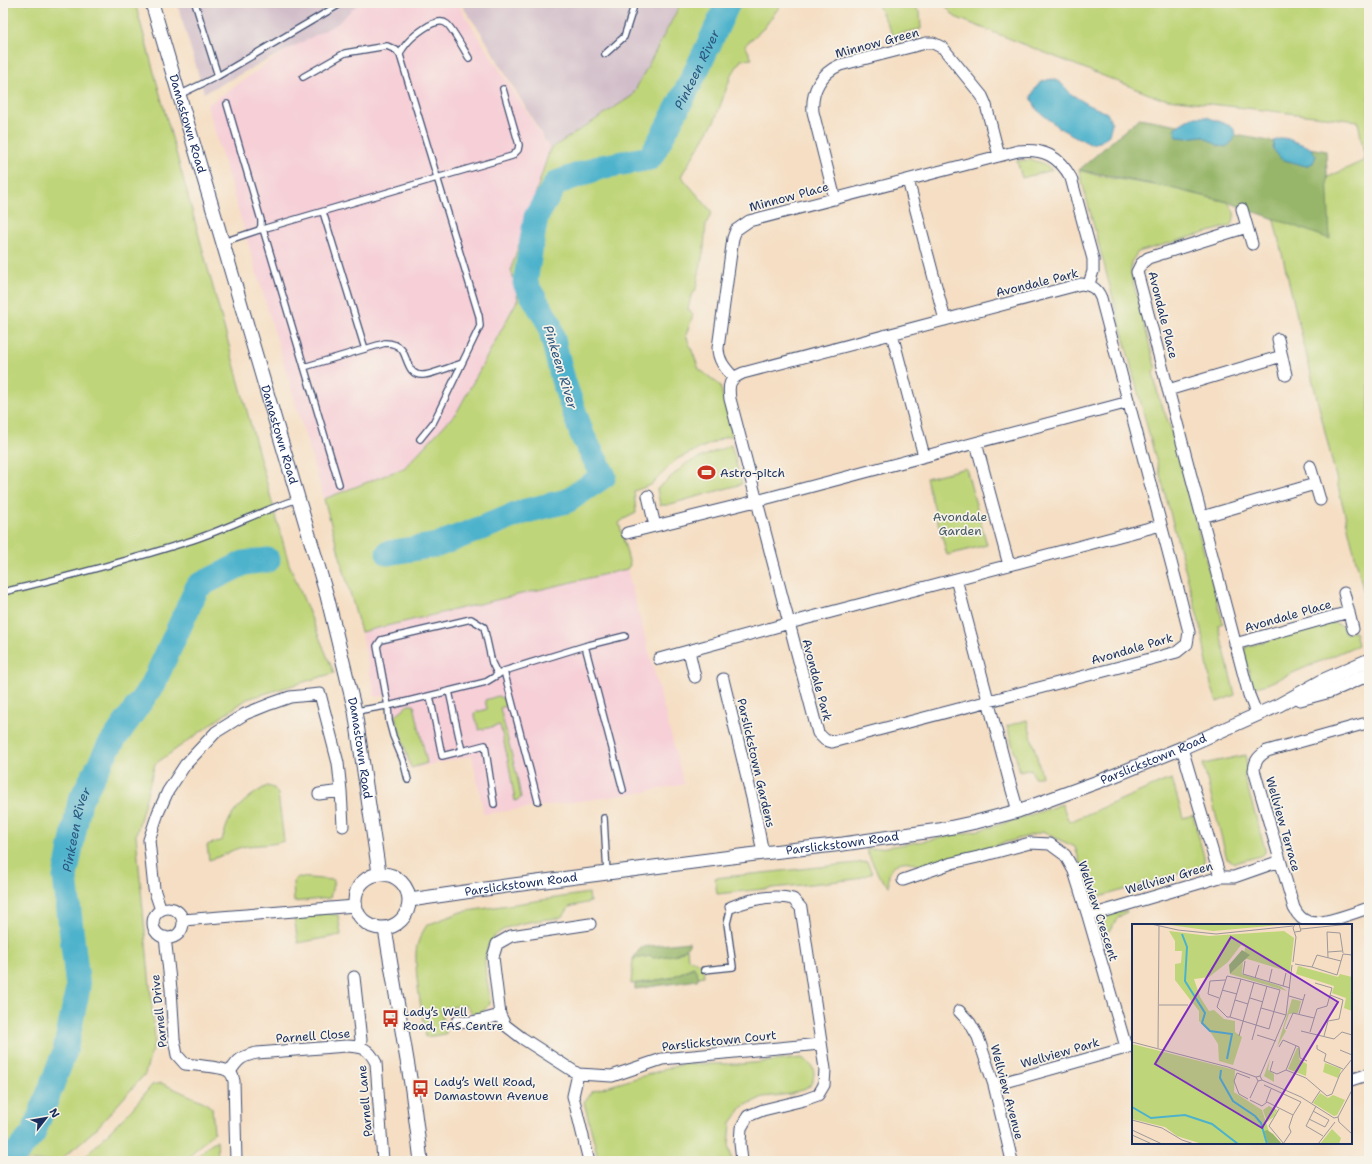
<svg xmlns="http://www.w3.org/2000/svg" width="1372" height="1164" font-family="'Shantell Sans',sans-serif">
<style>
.built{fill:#f6cfd7}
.industrial{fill:#d1bdc9}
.green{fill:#bfd579;stroke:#6d826c}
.forest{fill:#97b669;stroke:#597264}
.water{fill:#4db2cc;stroke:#347095}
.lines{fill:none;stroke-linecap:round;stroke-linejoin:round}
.river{stroke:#4db2cc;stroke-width:25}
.service-casing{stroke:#3c496d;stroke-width:8}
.minor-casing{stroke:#3c496d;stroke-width:13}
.tertiary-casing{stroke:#3c496d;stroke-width:15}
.service{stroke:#fff;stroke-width:5.5}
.minor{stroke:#fff;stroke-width:11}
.tertiary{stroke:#fff;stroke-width:13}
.labels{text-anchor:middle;stroke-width:3.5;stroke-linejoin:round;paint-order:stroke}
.street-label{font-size:12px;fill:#1b2f5e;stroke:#f7f3e8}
.poi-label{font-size:12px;fill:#1b2f5e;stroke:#f7f3e8;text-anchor:start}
.park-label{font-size:12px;fill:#445865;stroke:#f7f3e8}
.water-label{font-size:13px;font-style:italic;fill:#2a567f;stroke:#f7f3e8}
.inset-river{fill:none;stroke:#4db2cc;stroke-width:2}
.inset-road{fill:none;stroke:#9e989b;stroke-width:1}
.view{fill:#7b2cbf;fill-opacity:0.15;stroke:#7b2cbf;stroke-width:2}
.inset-edge{fill:none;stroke:#1b2f5e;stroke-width:2}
</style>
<rect width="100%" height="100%" fill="#f7f3e8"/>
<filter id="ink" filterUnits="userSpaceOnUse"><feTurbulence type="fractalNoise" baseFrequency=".025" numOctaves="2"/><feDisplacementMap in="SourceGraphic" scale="8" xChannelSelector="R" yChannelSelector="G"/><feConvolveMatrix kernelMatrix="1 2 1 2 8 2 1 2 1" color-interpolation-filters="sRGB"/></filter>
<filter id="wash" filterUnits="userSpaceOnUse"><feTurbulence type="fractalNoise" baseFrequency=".012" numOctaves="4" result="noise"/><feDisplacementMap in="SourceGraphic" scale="16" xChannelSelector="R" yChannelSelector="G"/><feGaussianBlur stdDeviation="0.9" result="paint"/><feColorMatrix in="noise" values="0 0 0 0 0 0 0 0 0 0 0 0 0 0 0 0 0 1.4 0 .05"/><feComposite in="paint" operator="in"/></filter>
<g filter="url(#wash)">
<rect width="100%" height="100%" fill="#f5dec3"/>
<!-- built -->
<path class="built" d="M355,3H457L550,149L511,269L518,299L451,422L404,468L324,499L207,105Z
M627,569L684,784L640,793L484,814L472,756L410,769L394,725L390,695L375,697L361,632Z"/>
<!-- industrial -->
<path class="industrial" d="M177,3H359L337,24L204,93Z
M460,3H680L632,96L550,149L482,34Z"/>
<!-- green -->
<path class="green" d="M3,3H135L289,564L334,673L247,699L155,764L136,835L155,1040L145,1074L96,1129L59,1161H3Z
M681,3H782L764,28L745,45L752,59L741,60L731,76L715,120L681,176L712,212L706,224L704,248L696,289L691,297L688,309L693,315L686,335L699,369L720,385L732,433L731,436L725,437L677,459L651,485L634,491L636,513L624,519L619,523L630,565L627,569L361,632L324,499L404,468L457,412L518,299L511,269L550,149L632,96Z
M877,3H911L920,13L921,29L893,35Z
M943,3H1369V614L1270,204L1365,160L1358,121L1159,98L955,17Z
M1028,160C1038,161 1045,163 1052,170L1022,178L1017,161Z
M1079,170L1100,176L1171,188L1228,202C1235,212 1237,216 1230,226L1138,252L1131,262V274L1156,370L1153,372L1159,399L1170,426L1223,623L1218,625L1235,695L1217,702L1211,685L1201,629Z
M731,445L742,484L667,505H660L657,489L687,463Z
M966,468L987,545L947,555L926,478Z
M1334,623L1338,624L1343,628L1345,633L1355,632L1358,645L1267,684L1253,688L1244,652L1246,647L1326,624Z
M498,696L504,699L509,705L500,708L517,776L521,798L515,801L508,760L500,725L479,730L474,713L487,709L485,700Z
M408,705H414L427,763L411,768L395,716Z
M1027,720L1042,776L1034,778L1031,769L1020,772L1007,726Z
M1246,755L1247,775L1244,776L1265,849V853L1260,856L1235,863L1227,859L1203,764Z
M1172,779L1183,818L1193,815L1204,857V864L1195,869L1103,896L1095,898L1090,893L1075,847L1043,832L925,865C917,866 917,864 910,862C901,860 892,865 889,874C888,878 889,883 889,887L879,876L866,850C900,845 933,840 966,833C999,826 1031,815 1062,804L1069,822L1165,781Z
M267,786L274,788L278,794L284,841C270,846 256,844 242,847C230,850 222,857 209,860L207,845L222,840C224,835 225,830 227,825C233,808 252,794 267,786Z
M867,862L872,873L857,879L717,894L715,878Z
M298,877L334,880L330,898L294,902L293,882Z
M589,893L590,902L569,907C567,911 564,916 559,918C556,919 551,919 547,919C525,923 495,924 487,949C481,967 490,986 490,1004L484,1010L477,1015L473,1014L466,1005L441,1009L446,1034L426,1037C422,1012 415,979 416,954C416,944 421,934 427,925L461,912Z
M1126,910L1127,912C1117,917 1115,921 1111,930L1103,933C1097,915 1112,914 1126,910Z
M327,913L338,915L341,935L298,943L294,916Z
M687,948L688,959L703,964L704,976L699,977L693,967L670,978L631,984L633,959L651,956L653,958L678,954Z
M802,1058C815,1067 817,1072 810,1086L791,1094L763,1097L742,1107L731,1123L729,1145L732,1161H599L584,1102L593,1091L683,1064H743Z
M161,1083L204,1102L212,1108L214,1132L194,1151L187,1161H81L132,1109L152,1085Z
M217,1140L218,1161H193L209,1145Z"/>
<!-- forest -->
<path class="forest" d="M1139,118L1326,151L1330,239L1228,202L1171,188L1079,170Z
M689,942V945C680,956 666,956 653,958L651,956L633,959L641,947Z
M694,967L699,977L697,980L635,989V984L670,978Z"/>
<!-- water -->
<path class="water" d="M1053,79L1061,83L1071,94L1089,105L1107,113L1112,123L1109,135L1100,142L1090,144L1061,129L1037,110L1031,97C1037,85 1038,81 1053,79Z
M1192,117H1207L1233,127C1237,138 1235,140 1226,147L1219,146L1202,136L1187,138L1177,137L1174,128Z
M1282,138C1288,138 1292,141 1298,143C1308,146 1310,146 1316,156L1313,163L1306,166L1281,159L1273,149L1274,141Z"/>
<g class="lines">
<!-- river -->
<g class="river">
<path id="s1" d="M388,553L437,545L526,511L567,501L604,476L583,437L563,380L549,323L525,283L536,217L556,183L601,167L650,158C679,108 704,56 728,3"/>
<path id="s2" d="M9,1161L33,1134L65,1051L78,988L65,877L80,801L108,748L153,684L198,586L244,563L268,560"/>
</g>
</g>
</g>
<g filter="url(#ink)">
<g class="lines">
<defs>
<path id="service" d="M195,3L218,76
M605,54L624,37L633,9V3
M400,55C401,52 402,49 404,47C410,38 436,15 447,24C453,29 464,50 469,58
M303,77L345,53L387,46L396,50L400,55L479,316L480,326L439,411L433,423L420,439
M179,95L218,76L342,3
M323,212L365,349
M263,229L339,484
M259,230L512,156L518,150L519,145L503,89
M223,242L259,230L261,226V220L227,104
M304,367L385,343C391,343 398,345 402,350C408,359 408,376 423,375C431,375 453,366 462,363
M3,592C67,577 131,560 193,540C229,528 262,510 298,499
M585,646L623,790
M504,671L538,801
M430,696L442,756L462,751L449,691
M356,711L392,705L486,682L504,671L585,646L625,636
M462,751L485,745L494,804
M408,780L403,760L393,736L389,721L388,706L377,646L381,640L471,619L484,627L492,663L498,675
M604,818L607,874
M704,970L733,967L727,923L731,907"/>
<path id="minor" d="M908,180L945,320
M835,199L813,112C811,91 821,73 840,65L926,43H933L943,48L982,96L986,105L999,156
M1242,209L1252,244
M1247,227L1148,258L1141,264L1137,272L1249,695L1257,715
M1081,284C1091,285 1097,288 1101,298L1177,585L1189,632L1187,644L1177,652L832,742L825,740L818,733L730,399C728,384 729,379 743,373Z
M892,334L924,456
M1278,339L1286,375
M734,378C726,369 718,361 718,348L733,238L736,230L749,221L1018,151C1043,148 1059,156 1071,178L1093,259V271L1089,284
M1168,390L1282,356
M976,443L1009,565
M1310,466L1320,500
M648,496L655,526
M1202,517L1315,484
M627,533L764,499L1129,402
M956,579L1011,787L1018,811
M1344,593L1353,629
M1235,644L1349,612
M689,651L695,677
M659,659L797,621L1161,525
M723,679L753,802L763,853
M1369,724H1363L1267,751C1259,756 1255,760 1254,770L1294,908C1297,914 1301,920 1309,922C1321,926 1355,912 1369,908
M1182,748L1220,877
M319,794L341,791
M903,880L952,863L978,857L1030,843L1050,844L1065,855L1074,871L1088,916L1126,1047
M731,907C751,899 772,894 793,899L801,908L825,1069L824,1085L818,1095L804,1100L763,1110L748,1116L741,1128L740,1143L742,1161
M153 923a15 15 0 1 1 30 0a15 15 0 1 1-30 0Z
M161,910L154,889L149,840L158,813L168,791L185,765L216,732L245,714L270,704L290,697L320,694L338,763L341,791L343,826
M1088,916L1220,877H1234L1280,861
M183,920L355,906
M590,924L511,936L497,944L493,957L500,1015L505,1025L522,1038L578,1074L612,1076L662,1059L820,1044
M165,937L171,989L174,1039L177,1055L185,1064C194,1065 223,1067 228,1071C232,1073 233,1077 234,1081L236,1161
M354,977L361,1040L359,1047
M959,1011L970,1023L978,1037L994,1085L1012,1161
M457,1022C472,1024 485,1019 500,1015
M230,1072C238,1059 242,1056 257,1053L346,1046C362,1047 368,1047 376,1063L383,1161
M578,1074L573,1096L589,1161
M1351,1080L1369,1074
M994,1085L1133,1046"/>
<g id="tertiary">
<path id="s3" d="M152,3L327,596L355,711L379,873"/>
<path d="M1300,699L1330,691L1369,674"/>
<circle cx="382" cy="901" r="27"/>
<path id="s4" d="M410,900L506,886L763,853L843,844L939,830L976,822L1018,811L1103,780L1182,748L1279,705L1324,680L1369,660"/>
<path d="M385,929L412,1090L421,1161"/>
</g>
</defs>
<!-- service casing -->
<use href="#service" class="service-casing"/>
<!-- minor casing -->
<use href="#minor" class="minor-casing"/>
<!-- tertiary casing -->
<use href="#tertiary" class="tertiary-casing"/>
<!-- service -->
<use href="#service" class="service"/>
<!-- minor -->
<use href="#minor" class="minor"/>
<!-- tertiary -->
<use href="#tertiary" class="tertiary"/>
</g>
</g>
<!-- icons -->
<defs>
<symbol id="stadium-bare" viewBox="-9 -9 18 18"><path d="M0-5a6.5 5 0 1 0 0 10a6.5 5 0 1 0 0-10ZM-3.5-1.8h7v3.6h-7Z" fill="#c8321e" stroke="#f7f3e8" stroke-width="2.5" paint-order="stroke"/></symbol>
<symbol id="bus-bare" viewBox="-9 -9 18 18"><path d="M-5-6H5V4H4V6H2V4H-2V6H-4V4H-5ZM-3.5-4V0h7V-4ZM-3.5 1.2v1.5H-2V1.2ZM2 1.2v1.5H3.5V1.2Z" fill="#c8321e" stroke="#f7f3e8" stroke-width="2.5" paint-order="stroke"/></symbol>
</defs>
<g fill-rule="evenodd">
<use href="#stadium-bare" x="694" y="460" width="25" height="25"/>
<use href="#bus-bare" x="378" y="1006" width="25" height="25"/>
<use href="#bus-bare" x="408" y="1076" width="25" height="25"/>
</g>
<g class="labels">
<!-- street labels -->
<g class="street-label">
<text transform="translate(877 43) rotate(-15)" y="4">Minnow Green</text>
<text dy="4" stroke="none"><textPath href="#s3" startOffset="126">Damastown Road</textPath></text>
<text transform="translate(789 197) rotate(-15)" y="4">Minnow Place</text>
<text transform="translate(1037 283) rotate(-14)" y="4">Avondale Park</text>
<text transform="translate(1163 315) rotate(76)" y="4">Avondale Place</text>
<text dy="4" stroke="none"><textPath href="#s3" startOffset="450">Damastown Road</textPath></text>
<text transform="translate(1288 616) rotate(-16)" y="4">Avondale Place</text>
<text transform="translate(1132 649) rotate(-16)" y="4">Avondale Park</text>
<text transform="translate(817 680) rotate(75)" y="4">Avondale Park</text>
<text dy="4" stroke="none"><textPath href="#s3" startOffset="774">Damastown Road</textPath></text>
<text dy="4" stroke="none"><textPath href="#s4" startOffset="760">Parslickstown Road</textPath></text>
<text transform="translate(756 763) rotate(77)" y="4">Parslickstown Gardens</text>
<text transform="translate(1283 824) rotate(74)" y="4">Wellview Terrace</text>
<text dy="4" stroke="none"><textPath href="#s4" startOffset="436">Parslickstown Road</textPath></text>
<text transform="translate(1169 878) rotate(-16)" y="4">Wellview Green</text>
<text dy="4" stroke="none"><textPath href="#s4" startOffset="112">Parslickstown Road</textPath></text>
<text transform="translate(1098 911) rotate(72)" y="4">Wellview Crescent</text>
<text transform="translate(159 1011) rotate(-96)" y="4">Parnell Drive</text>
<text transform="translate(313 1036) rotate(-4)" y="4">Parnell Close</text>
<text transform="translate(719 1041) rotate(-6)" y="4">Parslickstown Court</text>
<text transform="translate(1060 1053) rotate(-16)" y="4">Wellview Park</text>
<text transform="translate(1007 1092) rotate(75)" y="4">Wellview Avenue</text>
<text transform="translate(365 1101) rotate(-95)" y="4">Parnell Lane</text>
</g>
<!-- poi labels -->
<g class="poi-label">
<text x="720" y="477">Astro-pitch</text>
<text x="403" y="1016">Lady’s Well<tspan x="403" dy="14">Road, FAS Centre</tspan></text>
<text x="434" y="1086">Lady’s Well Road,<tspan x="434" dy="14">Damastown Avenue</tspan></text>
</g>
<!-- park labels -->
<g class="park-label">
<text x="960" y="521">Avondale<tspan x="960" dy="14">Garden</tspan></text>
</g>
<!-- water labels -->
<g class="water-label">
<text dy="5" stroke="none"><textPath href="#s1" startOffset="746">Pinkeen River</textPath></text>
<text transform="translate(561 367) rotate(73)" y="5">Pinkeen River</text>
<text dy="5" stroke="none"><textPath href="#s2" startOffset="350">Pinkeen River</textPath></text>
</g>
</g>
<!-- overview -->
<g transform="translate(1132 924)">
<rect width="220" height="220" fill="#f5dec3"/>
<path d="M31,0H158L81,7ZM37,7L77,12L152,7L162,14L158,48L112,34L113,23L109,21L96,38L77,53L62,55L68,73L77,87L82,86L92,95L103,97V108L110,113L101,141L87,137L86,120L79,109L67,97V87L43,56V40L49,39L50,27H43V17ZM111,38L110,50L148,62L155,67L98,50ZM166,42L206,53L208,50L220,53V87L212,84L214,74L200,69L202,62L164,50ZM160,75L169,77L166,89L157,90L152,104L154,107L145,123ZM0,120L103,146L102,168L130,186L141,220H70L45,212L33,203L0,195ZM165,124H167V135L175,140L174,152L156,145ZM138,135L136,146L142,150V158L132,152ZM193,139L209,145L206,154L191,148ZM188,169L196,174L201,171L213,176L205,191L202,192L181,179ZM137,182L145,186L144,190L141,187L144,191L135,198L131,186ZM200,205L209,214L207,220H188Z" fill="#bfd579"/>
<path d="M110,26L118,31L98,50L97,41ZM135,206L141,210L150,220H136L132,207Z" fill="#97b669"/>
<path class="inset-river" d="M50,10L55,23L53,57L73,89L70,99L78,107L100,110L95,135M89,146L88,154L101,177L123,192L129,199L135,220M0,183L19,194L53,191L80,200L106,220"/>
<path class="inset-road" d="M19,0L46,6L84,10L161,2M169,5L218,0M163,8L169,7L167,0M196,28L210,27M196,34L195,8L208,9L211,29M113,37L111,50L158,64M161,38L164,13L161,4L163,0M163,40L180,43L185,31L209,37M180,43L205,51L211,30L220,31M123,54L127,41M109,55L148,66L137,105L98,93ZM137,58L140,45M151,62L154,49M90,66L105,70M157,72L171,76M87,74L76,70L78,57L93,56M118,74L131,78M103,76L116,80M27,81H56M129,84L154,91M167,90L173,70M98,93H95L85,83L95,52L109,55M154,105L161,89L182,94M169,107L202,115L210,108L220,111M178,108L185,85L195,82L200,64L183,59M125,111L144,117M107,112L122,58M192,112L196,97L207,95L211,76L198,71M120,116L135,62M0,118L96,143L124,153M185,121V125L194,130L192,137L211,145M147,123L151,116L167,123L168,134L175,137M26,124L27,2M208,126L220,131M141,137L138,147L145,150L154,146L164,122M154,146L174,154L195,172L200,170M128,152L124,153L126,157L130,156L128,152L154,91L160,41M130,156L169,173L202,194L206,193L207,198L220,210M132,161L169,178L161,191M200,170L208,150L220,135M118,174L126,157M116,175L107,170L102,157L105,149L118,154M118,176L130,182L135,178L161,191L157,203L159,208L151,220M134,178L139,165M180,179L188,167M184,182L174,202L191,212M147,185L137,202L152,220M206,193L220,166M177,195L193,203L197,196L181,187M0,196L30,204L50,216L62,220M0,206L30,220M0,211L20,220M186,220L203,198"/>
<path class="view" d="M99,13L206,78L130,204L23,140Z"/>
<rect width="220" height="220" class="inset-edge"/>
</g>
<!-- margin -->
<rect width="1372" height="1164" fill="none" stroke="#f7f3e8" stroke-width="16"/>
<!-- north arrow -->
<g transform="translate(46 1118) rotate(59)" stroke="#f7f3e8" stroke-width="3" paint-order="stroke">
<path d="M0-3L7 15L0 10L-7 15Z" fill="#1b2f5e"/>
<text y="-6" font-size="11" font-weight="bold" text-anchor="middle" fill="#1b2f5e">N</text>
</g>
</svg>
